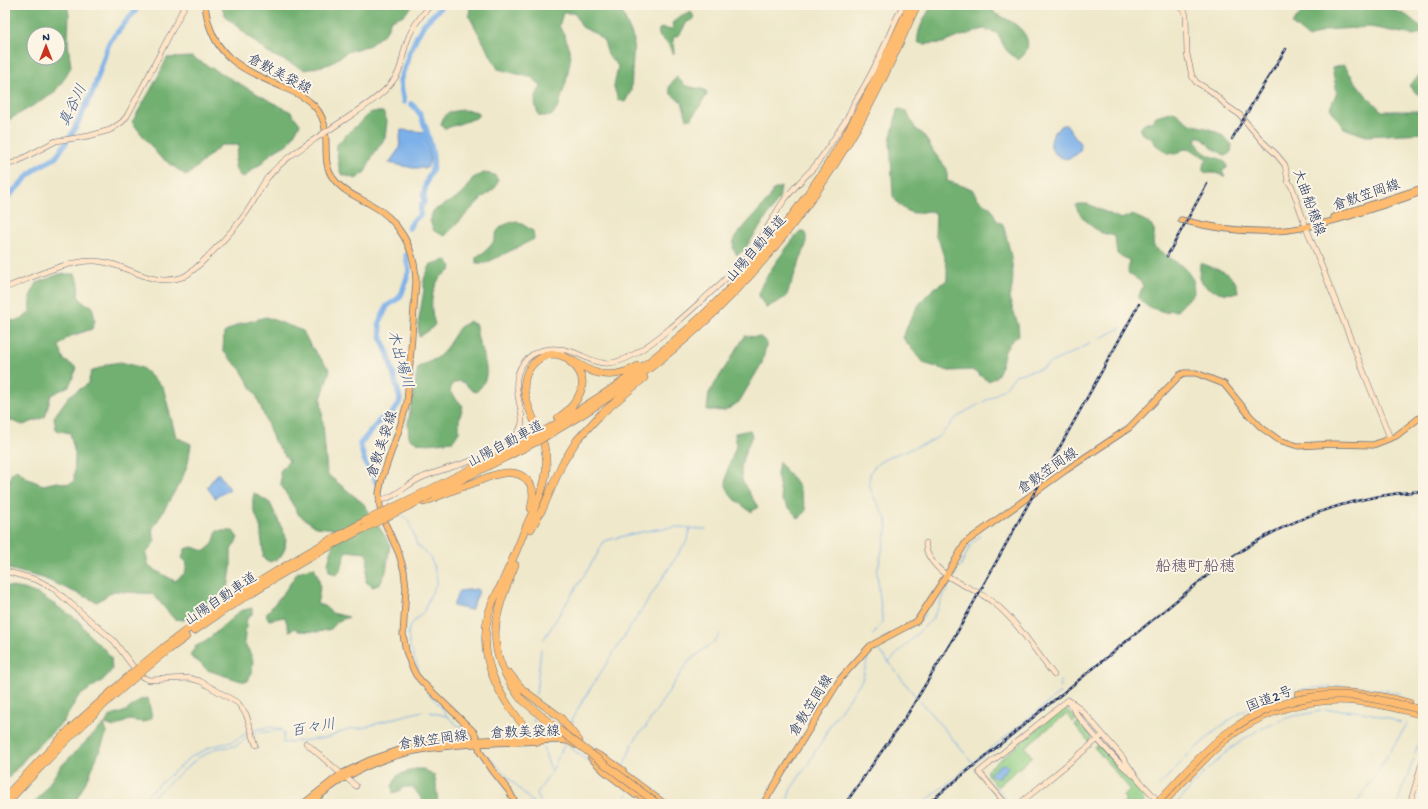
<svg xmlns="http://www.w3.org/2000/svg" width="1428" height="809" font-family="'Gochi Hand','Klee One',sans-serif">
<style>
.green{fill:#8ecd83;stroke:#547e70}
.forest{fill:#72b071;stroke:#467068;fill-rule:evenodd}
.water{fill:#7bb0e9;stroke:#4b70a4}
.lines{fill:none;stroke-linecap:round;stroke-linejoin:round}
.stream{stroke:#7bb0e9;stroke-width:1}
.river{stroke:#7bb0e9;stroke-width:5.5}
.secondary-casing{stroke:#657084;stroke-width:6}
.primary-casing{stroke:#657084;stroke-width:7}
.highway-casing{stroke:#657084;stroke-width:8}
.secondary{stroke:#ffe4c6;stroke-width:5}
.primary{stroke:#febc70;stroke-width:5.5}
.highway{stroke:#febc70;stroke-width:7}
.rail-casing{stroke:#1b2f5e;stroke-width:2.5}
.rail{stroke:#fcf5e5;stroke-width:1;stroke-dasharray:3;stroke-linecap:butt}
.secondary-bridge-casing{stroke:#657084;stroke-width:6;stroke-linecap:butt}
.highway-bridge-casing{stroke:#657084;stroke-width:8;stroke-linecap:butt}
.secondary-bridge{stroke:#ffe4c6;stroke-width:5}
.highway-bridge{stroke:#febc70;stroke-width:7}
.labels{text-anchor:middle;stroke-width:4;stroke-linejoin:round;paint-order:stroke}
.street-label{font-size:14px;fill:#1b2f5e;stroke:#fcf5e5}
.water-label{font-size:15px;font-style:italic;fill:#385688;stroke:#fcf5e5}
.quarter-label{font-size:16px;fill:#5e506c;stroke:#fcf5e5}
</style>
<rect width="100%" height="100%" fill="#fcf5e5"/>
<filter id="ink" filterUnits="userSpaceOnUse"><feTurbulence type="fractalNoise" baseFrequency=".025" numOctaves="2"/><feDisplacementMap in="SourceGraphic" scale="8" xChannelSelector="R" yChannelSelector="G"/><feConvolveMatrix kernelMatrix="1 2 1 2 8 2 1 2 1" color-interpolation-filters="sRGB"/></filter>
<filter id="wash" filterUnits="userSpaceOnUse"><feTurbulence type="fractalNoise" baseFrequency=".012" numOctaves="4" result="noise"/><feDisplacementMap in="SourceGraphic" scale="16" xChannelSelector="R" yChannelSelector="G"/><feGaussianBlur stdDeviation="0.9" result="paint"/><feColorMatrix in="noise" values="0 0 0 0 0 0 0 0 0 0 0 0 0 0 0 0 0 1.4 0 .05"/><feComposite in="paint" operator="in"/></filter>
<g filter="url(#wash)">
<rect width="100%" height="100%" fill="#efe8ca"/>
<!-- green -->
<path class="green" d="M1066,709L1077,719L1073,722L1066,714L1025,747L1032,757L997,787L987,775V770L1060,711Z
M1078,722L1091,736L1089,742L1075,725Z
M1095,746H1100L1143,795L1144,802L1142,804H1122L1126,800L1123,796L1130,789L1094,747Z"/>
<!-- forest -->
<path class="forest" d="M5,5H67L69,14L68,43L71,67L62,82L53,94L5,122ZM34,34H58V58H34Z
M221,5H414L404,15L391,20L386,32L370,45L347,52L330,64L305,70L268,53L226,17Z
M470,5H613L622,12L634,40L631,91L625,102L618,100L614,87L618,66L608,55L604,41L596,34L582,27L575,13H563L559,26L565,36L571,56L566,82L558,108L551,116H539C534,103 533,99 541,87L533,78L498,69L469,16Z
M932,5H991L995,14C1010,19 1036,34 1025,53C1024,56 1020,58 1018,60L1006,50L997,33L984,29L955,38L943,43L924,44L918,43C916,30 926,16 932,5Z
M1336,5H1381L1406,15L1420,26L1423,33L1413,35L1370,27L1325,30L1309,38L1292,24L1306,7Z
M691,12L693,15L694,19L687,22L680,34L673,38L674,54C671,51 671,49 669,45C665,38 657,41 659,29L663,28L671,30L673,27L672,23L682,15H686Z
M192,57L270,101L291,112L300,124L289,143L270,154L261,164L253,169L243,178C230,169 236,158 239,145H221L187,176L159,156L132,122C144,101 157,81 167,58Z
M1344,65C1355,82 1366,97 1382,111H1423V133L1366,136L1344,128L1330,108L1337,92L1332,68Z
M1423,72V94H1417L1409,86L1411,83Z
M677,77L686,86L705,90L707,95L691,119H687L682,102L671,94L669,88L672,82Z
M900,109L906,111L915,128L924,135L933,151L947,169V181L972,189L978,199L991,208L997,221L1003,224C1009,247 1018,276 1009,298L1018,324L1019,335C1013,339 1009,343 1006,349C1000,362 1004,376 988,381L972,370L949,371L923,363L903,338C909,320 917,304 931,291C935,287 942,284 947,280V267L939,241L935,235L936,215L934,212C928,210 924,212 918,213C907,214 898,205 893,196L890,140L894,126L897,110Z
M462,110L474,111L479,114L476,118L444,129L441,124C445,111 450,112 462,110Z
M1173,111C1180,115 1184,121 1191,124C1209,129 1220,130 1232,145L1231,152L1226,156L1211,147L1201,137H1197C1194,144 1204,154 1211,156C1218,159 1227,158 1227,168L1222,171L1225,176L1215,173H1207L1203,171V166L1207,159L1192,150L1184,149L1175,154L1167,153L1155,144L1151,138L1141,133L1140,129L1146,122H1152L1156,116Z
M371,112H383L387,121L385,138L373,155L365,172L356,179L341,174L339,167L336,146C347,132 359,125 371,112Z
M484,173L495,175L498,180L496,187L480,200L445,236L434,231L430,221L433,211L461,195L473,178Z
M781,187L779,199L744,250L737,255L733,249L734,238L769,199L773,190Z
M1079,204H1088L1121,219L1132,215C1139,218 1152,222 1154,230C1155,236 1152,241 1154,247L1185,268L1193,280L1194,293L1177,311L1169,310L1168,313L1148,307L1138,298L1143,286L1141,282L1128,273L1129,260L1117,254L1115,236C1111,235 1106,234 1102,233C1094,230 1076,213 1076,205Z
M517,221L533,231L534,239L486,263H476V257C481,254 488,250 491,245C494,242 495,238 496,234C499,225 509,223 517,221Z
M800,231L806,233V245L786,297L766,308C764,304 759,298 759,294C758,283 792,241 800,231Z
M446,260L452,266L450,271C447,273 442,275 440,278C430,291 430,310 435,324L431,329L419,337L418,325L424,290V279L431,264Z
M1200,263C1218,270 1237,272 1238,293C1227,295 1206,292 1201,280C1198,274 1200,269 1200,263Z
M59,274H75L79,283L78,296L84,303L92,306L95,320L92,329L68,337L59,346L64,360L77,368L69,386L51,395L45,417L23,425L9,420L5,402V321L21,320L30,312V296L37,283Z
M266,317L303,331L310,345L330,370L321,399L327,474L364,504L390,544L386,572L380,584L373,587L366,582L368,557L366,553L346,551L341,569L336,575L329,571L328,564L337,529L316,527L299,515L281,485L280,471L289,461L274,441L257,397L241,370L223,351L224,333L237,325Z
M469,321L476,325C476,349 499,373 476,392L471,390L465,383L459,381L452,384L450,392L463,406L459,420V432L453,441C439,442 421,448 409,438L408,423L418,367L437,358L445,350L459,328Z
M745,336L760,337L767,342L762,363L739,402L725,411L707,410L709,393Z
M121,362L142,368L163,387L176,437L191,444L188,463L182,479L152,530L155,541L146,554L149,567L175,581L185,573L187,563L182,558L185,549L192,547L205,551L213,544L217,531H233L238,538L231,550V568L228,589L211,603L184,620L174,619L153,594L114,591L97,602L43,578L5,568V490L12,473L17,470L28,479L43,485L57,482L69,484L74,481L75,454L70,433L56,430L54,417L69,396L88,384L91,372L108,364Z
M750,430L752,436C746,450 737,467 743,482C747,490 753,499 758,507L751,512L732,497L726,486L727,472L736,446L735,433Z
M779,462L799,487L806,510L799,519L782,500L777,474Z
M254,493L270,503L286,537L285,548L281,557L270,562L263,558C264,550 262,544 261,536C261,533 261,529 260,526C256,513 250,508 254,493Z
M314,567C321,582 321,587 317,604L324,606L332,613L349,617L338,621L331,629L318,632L298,631L296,628L289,631L285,617L269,620L266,614L285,591L298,572Z
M5,586L24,589L40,595L78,620L89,635L106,651L111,658L112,670L103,680L78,697L64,721L30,753L5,782Z
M252,608V615L247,618L244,643C255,659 255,662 248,681H241L207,670L200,663L190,656L196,646L205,642L240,611Z
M148,698L152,718L143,722L129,720L114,727L105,724L109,717L126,711L140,700Z
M104,724L107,733L89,776L74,804H33L42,794L61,766Z
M415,769H423L434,775L436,784L438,804H425L413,787H404L399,791L393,793L392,786L398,775Z"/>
<!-- water -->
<path class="water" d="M1063,125H1067L1081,145C1081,154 1073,157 1065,159C1050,153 1048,147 1054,132Z
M401,130L425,132C427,142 433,159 427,168H413L389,163L399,149Z
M218,473L230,489L215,498L207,487Z
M477,589L479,592L471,610L453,606L459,591Z
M1006,764L1008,766C1007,770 1005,771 1002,773L1000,778H996L990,775V773L1000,765Z"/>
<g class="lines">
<!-- stream -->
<path class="stream" d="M1099,339L1121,328
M1060,478L1077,466
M401,513L409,521L417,545L429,555L433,564L437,579V583L429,598L424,611L410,626L408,634L410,646L419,670
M960,567L971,544L980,536
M956,575L957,573
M920,621L925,614
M908,629L914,625
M873,635L882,622V617L877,572L888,526C884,506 866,496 870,475C873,456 919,449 935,439C938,437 943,433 946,429C949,427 951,422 954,420C973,404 1003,397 1015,375L1043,368L1050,363L1072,353L1091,343
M544,639L598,553L604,541C628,535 653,528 678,527C688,527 697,530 706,529
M880,651L915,696
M889,662L933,618L950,583
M1060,681L1061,688
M1335,686L1361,687L1400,693
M1303,689L1331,686
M427,692L442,708L447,716L465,732
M536,694L541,649
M1281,695L1295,688
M920,701L973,763
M1325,710C1352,709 1376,713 1401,723
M430,712L446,716
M532,713L537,733
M572,724L573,717L590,689L688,539L690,529
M1261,729L1289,717L1321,711
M255,730C262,728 275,725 281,730
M255,733L282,730L284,733L283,743L326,738L349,729L362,728L398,717L423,711
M569,747L596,767
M543,748C547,756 547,762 551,769
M1390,752L1407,724
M1191,753C1218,727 1239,710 1274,697
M1415,753L1422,732
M486,754L534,804
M973,763L1060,693
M624,767C629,753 633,737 645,728L684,668L689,661L717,639L720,634
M625,769L671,804
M1208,770L1230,749L1258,730
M1159,786L1189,754
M997,788L1006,798
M635,798L644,804
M140,801L191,757L213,746L232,742L249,732
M144,804L198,758L217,748L236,746L250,735
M540,804L537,793L551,773L565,743
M625,804L628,793
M786,804L791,789L803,771L808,765L815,751L819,747L832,722L862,680L868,658
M922,804L970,765
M1143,804L1144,803
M1176,804L1205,772
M1356,804L1388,755
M1398,804L1399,797L1414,759"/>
<!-- river -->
<path class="river" d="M404,102L400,81L409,54L417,36L424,24L439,9L441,5
M5,200L31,173L38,167L56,157L72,134L94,89L107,48L110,41L140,5
M409,228L413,221L420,215L421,206L424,202C423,194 425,186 428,178C430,174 432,171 433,166C434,152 424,112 411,104
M377,484L365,462L360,444L381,419L390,416L399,403L400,399L388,354L382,340L379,323L387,306L399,298L402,293L409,271L406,255"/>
</g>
</g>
<g filter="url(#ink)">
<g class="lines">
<defs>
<path id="secondary" d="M1176,5L1184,10L1186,15L1187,54L1192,76L1196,82L1212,92L1227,106L1240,115L1263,142L1276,154L1285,165L1288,181L1292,187L1306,227L1390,438
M329,130C350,115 387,96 398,73C402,65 403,53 406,44C411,28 419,17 431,5
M5,164L14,163L56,141L89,136L110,130L122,122L127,116L149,75L185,5
M5,288C32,278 66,260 95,261C125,262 151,289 183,277C197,271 239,224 248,210C256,199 260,186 269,176C284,158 305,146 324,133
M379,500C394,499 407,484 421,478C447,465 511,457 521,426C523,421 522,416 521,411C517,391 511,374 528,358C540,347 558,347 573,352C584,356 592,362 603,363C614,364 624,360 633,355C658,340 678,322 699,303C718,286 737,270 753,250C765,235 772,217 783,202C792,189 804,178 815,166C826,152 836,135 846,120C849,115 851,110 853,105C858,97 863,89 867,81C881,57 890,30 903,5
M926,543C925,549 927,553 930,558C945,582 973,586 994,603C1018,622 1035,651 1054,675
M5,571L37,580L54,589L114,641L140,676L149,680L189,678L200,681L238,703L246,714L256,745
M1068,700L1076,705L1087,716L1123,758L1137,778L1160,803
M1068,700C1073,711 1081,719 1088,728C1102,745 1116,761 1133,775
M306,743L338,771L356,786
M1006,804L979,772L1068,700
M1019,804L1103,735
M1410,804L1423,759"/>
<path id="primary" d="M205,5C211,54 237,67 278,85C289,90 301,94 310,102C338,125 317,157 333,178C342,191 357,197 370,204C399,219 415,249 416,281L407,403L400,427L382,478L379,493L380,507L385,523L399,554L404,571L406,588L403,635L406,651L411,665L416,675L422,682L474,732L477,738L480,752L493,771L509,791L516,804
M1334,217L1357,209L1419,189
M1181,220C1221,230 1265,236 1306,227C1327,223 1348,217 1368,210C1386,204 1405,199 1423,191
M595,753L613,763L623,770
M591,758L604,771L635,795
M303,804L341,774L370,760L399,750L443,742L567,736
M309,804C323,793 337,781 354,773C415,739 488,745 556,740L568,741L575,745
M763,804L841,678L870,646L917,621L946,576L966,542L1066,470L1129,428L1180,375L1184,373H1196L1224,384L1250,416L1262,428L1279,440L1298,446L1333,444L1373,445L1396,436L1423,415"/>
<path id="highway" d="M558,418C577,405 595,380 570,362
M546,430C577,411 608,393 637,371C731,300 809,207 863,103C880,71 895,38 910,5
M548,435C579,417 610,398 639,376C735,306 813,210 869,106C887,73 901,39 917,5
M429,490L537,436
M435,493L538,441
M424,502C439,496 453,490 468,485C485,479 513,463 528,481C535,489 533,499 531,508
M531,529L543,508L562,464L577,440L601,414L644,378
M515,565C493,619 483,646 520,698
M194,631C248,593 304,559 363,529
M164,647C228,598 294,559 365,521
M167,651L186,637
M509,673L523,690L560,717L579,741
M1298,694C1338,691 1371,692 1409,703
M514,738L523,734L524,730L523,725
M538,742C504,705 475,664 489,612C493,599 500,588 505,576C512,561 519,545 525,529C533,510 544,492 546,472C547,463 546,454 544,445C537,420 510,387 534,363C556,342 573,364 594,372C609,377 624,374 638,366
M617,769L664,804
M633,790L652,804
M5,797L70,729L130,675
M6,804C46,760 87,718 133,679
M1162,804C1182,783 1202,760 1224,741C1260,711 1308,697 1355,701C1378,703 1401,709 1423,715"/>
</defs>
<!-- secondary casing -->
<use href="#secondary" class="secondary-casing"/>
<!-- primary casing -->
<use href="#primary" class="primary-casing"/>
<!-- highway casing -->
<use href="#highway" class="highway-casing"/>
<!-- secondary -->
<use href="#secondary" class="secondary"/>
<!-- primary -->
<use href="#primary" class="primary"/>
<!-- highway -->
<use href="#highway" class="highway"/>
<defs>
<path id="rail" d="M1232,139L1259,92L1286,49
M1167,256L1207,184
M845,804L907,715L959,629L1139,304
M927,804L1220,565C1282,521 1346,496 1423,491"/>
</defs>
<!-- rail casing -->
<use href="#rail" class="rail-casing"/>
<!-- rail -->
<use href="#rail" class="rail"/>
<defs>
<path id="secondary-bridge" d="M324,133L329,130"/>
<path id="highway-bridge" d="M537,436L546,430
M538,441L548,435
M365,521L429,490
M363,529L431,495
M130,675L164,647
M133,679L167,651
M520,698L551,724L658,804
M1156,804C1178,781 1199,756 1223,736C1260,706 1310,691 1357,696C1380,699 1401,705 1423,710"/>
</defs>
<!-- secondary-bridge casing -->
<use href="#secondary-bridge" class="secondary-bridge-casing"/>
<!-- highway-bridge casing -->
<use href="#highway-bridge" class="highway-bridge-casing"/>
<!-- secondary-bridge -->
<use href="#secondary-bridge" class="secondary-bridge"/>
<!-- highway-bridge -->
<use href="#highway-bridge" class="highway-bridge"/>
</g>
</g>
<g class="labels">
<!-- street labels -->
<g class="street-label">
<text transform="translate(280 73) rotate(28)" y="5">倉敷美袋線</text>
<text transform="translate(1366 194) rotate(-19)" y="5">倉敷笠岡線</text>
<text transform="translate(1310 202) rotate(70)" y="5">大曲船穂線</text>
<text transform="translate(755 248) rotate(-49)" y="5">山陽自動車道</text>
<text transform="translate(505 443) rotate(-28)" y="5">山陽自動車道</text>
<text transform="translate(381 444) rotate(-72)" y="5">倉敷美袋線</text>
<text transform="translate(1047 470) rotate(-35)" y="5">倉敷笠岡線</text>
<text transform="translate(220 598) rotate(-34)" y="5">山陽自動車道</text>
<text transform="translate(1269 698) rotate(-21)" y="5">国道2号</text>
<text transform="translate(810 705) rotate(-58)" y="5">倉敷笠岡線</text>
<text transform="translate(525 731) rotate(-2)" y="5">倉敷美袋線</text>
<text transform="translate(433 739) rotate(-8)" y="5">倉敷笠岡線</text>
</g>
<!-- water labels -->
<g class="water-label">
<text transform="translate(72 105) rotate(-64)" y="5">真谷川</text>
<text transform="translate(401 359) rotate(74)" y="5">木出場川</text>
<text transform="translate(313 727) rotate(-10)" y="5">百々川</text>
</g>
<!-- quarter labels -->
<g class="quarter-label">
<text x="1195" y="571">船穂町船穂</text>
</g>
</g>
<!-- margin -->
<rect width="1428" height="809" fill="none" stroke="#fcf5e5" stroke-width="20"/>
<!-- north arrow -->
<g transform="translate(46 46)"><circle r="19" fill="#fcf5e5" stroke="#a2a6af"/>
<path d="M0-3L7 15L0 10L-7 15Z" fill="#c8321e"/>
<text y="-6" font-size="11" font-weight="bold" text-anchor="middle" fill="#1b2f5e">N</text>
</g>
</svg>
